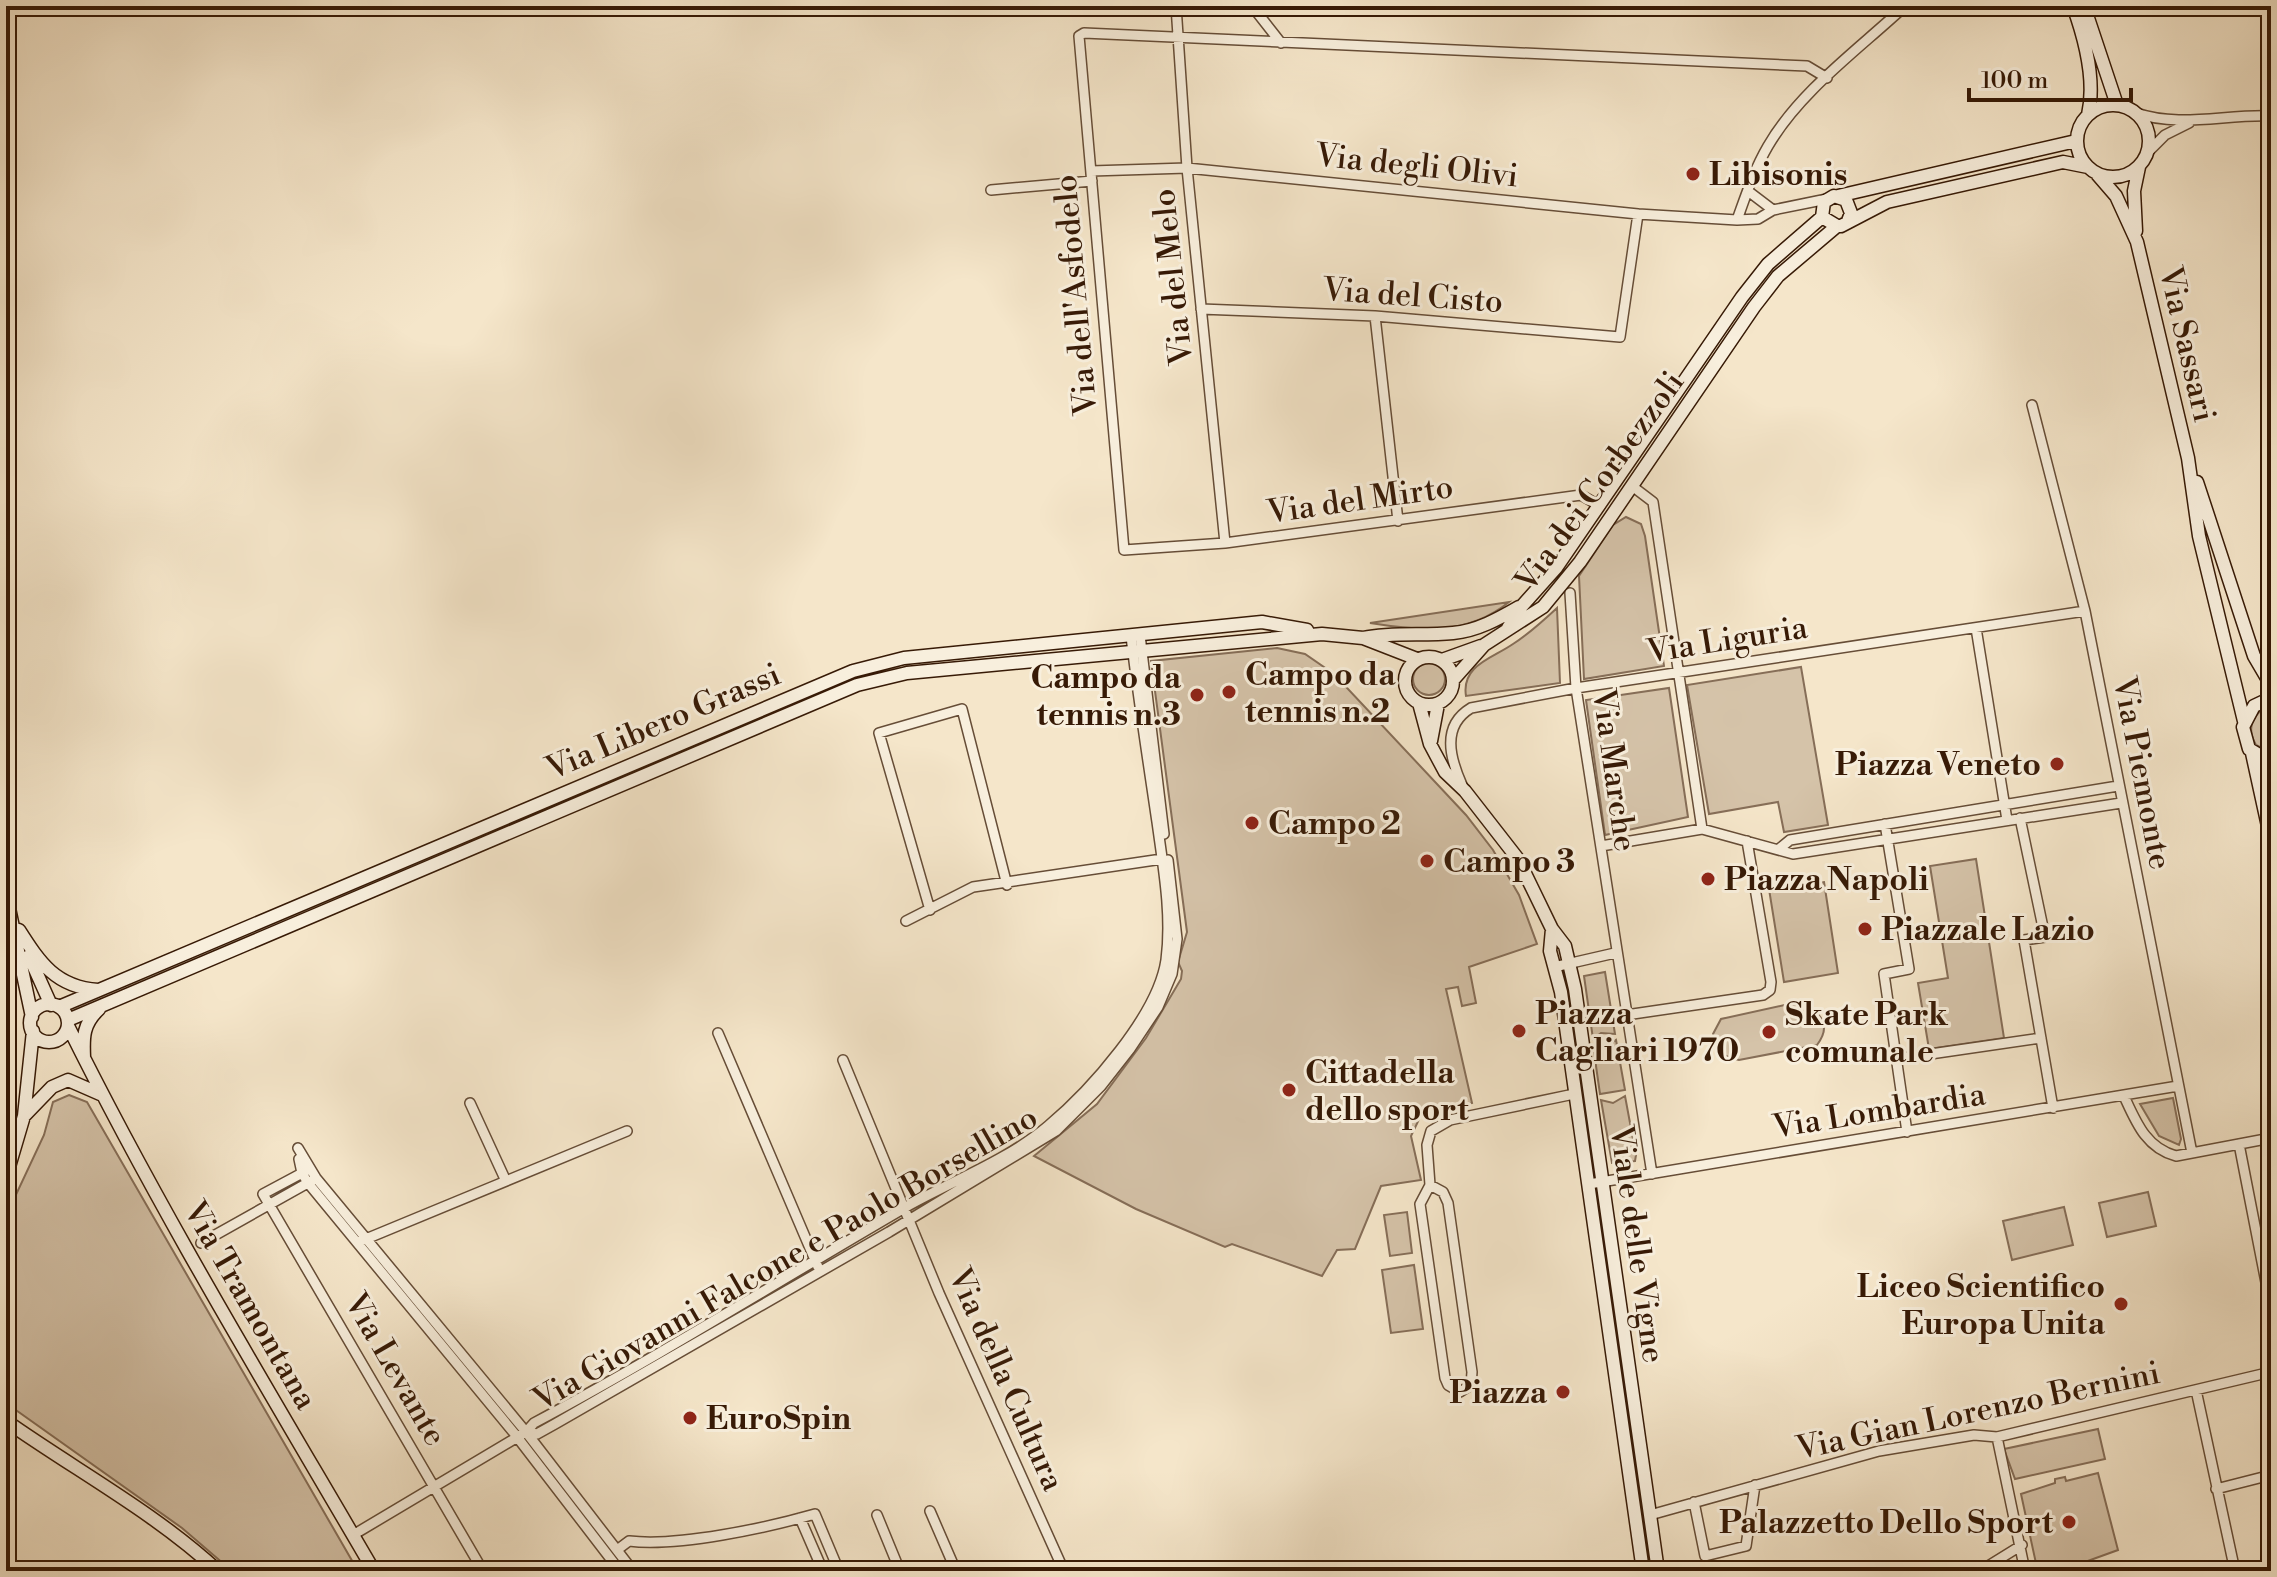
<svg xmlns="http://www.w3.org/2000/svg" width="2277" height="1577" font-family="'Libre Bodoni',serif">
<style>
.green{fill:#d5c3a9;stroke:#866e58;stroke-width:2}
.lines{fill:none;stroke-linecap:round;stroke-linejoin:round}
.street-casing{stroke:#664d37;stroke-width:12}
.secondary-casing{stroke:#371a06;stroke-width:15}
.street{stroke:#f8efdd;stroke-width:9}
.secondary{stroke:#f8efdd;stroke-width:12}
.poi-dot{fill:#8f2418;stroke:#f8efdd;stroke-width:3}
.labels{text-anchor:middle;stroke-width:6;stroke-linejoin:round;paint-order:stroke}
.street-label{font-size:32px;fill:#371a06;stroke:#f8efdd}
.poi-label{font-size:32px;font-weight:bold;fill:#371a06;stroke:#f8efdd;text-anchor:start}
</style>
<rect width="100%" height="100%" fill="#f5e6ca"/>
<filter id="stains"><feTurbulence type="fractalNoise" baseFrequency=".0025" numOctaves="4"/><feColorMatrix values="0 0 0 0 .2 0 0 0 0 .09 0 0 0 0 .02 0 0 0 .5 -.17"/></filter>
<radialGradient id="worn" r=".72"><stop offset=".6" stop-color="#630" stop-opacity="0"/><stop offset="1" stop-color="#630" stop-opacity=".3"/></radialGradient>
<!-- green -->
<path class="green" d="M1626,517L1641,524L1645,536L1664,666L1584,679L1579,576L1613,525Z
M1509,602C1467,636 1420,631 1370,623Z
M1557,608L1560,683L1466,696C1461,665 1493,658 1513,644C1529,634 1543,621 1557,608Z
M1277,648L1305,654L1334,674L1466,815L1493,850L1519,895L1537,944L1469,967L1476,1003L1462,1006L1458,987L1446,989L1472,1103L1422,1113L1411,1136L1421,1180L1381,1186L1355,1249L1337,1250L1322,1276L1232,1244L1225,1247L1136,1209L1034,1156L1097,1104L1146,1038L1181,979L1182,971L1178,962L1187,932L1151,661Z
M1413 679a16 16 0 1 1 32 0a16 16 0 1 1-32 0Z
M1801,667L1828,825L1784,832L1778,802L1709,814L1687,685Z
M1669,688L1688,817L1605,835L1586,700Z
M2271,706V753L2256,745C2246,728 2252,712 2271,706Z
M1976,859L2004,1038L1929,1049L1918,983L1948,978L1930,866Z
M1824,882L1838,973L1784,982L1769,889Z
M1605,972L1615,1034L1601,1033L1593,1039L1584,976Z
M1789,1004C1812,1004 1836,1020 1817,1045L1739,1060C1723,1057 1715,1051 1713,1034L1721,1019Z
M1616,1040L1625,1090L1600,1094L1593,1045L1605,1047Z
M69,1095L87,1102L358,1571H232L182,1528L6,1403V1216L44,1135L53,1102Z
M1625,1096L1636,1155L1635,1161L1612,1163L1601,1100L1613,1103Z
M2173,1098L2181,1139L2179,1145L2159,1136L2140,1104Z
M2148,1192L2156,1226L2107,1237L2099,1203Z
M2064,1207L2073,1245L2012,1260L2003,1221Z
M1407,1212L1412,1253L1390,1256L1384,1215Z
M1414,1265L1423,1329L1391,1333L1382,1270Z
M2098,1429L2105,1459L2015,1479L2004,1449Z
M2098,1473L2118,1550L2074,1566L2073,1563L2037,1568L2021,1494L2055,1483V1479L2065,1477L2066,1481Z"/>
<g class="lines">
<defs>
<path id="street" d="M1176,6L1187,168L1225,543
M1252,6L1281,43
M2136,113C2180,128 2225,114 2271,116
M2146,154L2165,135L2189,123
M1091,171L1187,168L1638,214L1737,220L1758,219L1773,210L1827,199
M991,190L1092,181
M1748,191L1773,210
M1737,220C1746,195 1754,170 1768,146C1800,91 1859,49 1905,6
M1201,309L1375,316L1620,337L1638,214
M1375,316L1398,521
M2032,405L2085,611L2192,1153
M1632,486L1653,502L1702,829
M1600,506L1581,495L1225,543L1124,550L1079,36L1084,33L1807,66L1827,78
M1570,593L1576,688L1652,1174
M1976,628L2007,820
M1140,635L1164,834
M1462,785C1450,758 1441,726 1471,708L1576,688L2085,611
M2020,818L2045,937L2024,940L2053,1108
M1885,824L1909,969L1884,974L1907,1132
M1601,846L1702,829L1793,854L2121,803
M1779,849L1790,840L2118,786
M930,910L879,733L962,709L1007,885
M906,921L973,887L1162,859
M1554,967L1615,953
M1626,1015L1763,995L1770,990L1771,982L1747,841
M718,1033L818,1267
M1896,1059L2041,1038
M843,1060L939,1293L1064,1571
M2124,1096C2136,1122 2146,1148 2176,1156L2271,1138
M470,1103L505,1179
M2239,1144L2271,1308
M298,1148L316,1178L526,1432L633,1571
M299,1159L302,1173L308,1183L514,1433L620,1571
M306,1171L263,1194L483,1571
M1589,1184L2178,1086
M1430,1185L1443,1192L1448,1203L1472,1372L1471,1385L1460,1392L1448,1385L1445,1378L1420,1204Z
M1430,1185L1427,1145L1431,1131L1450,1120L1574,1094
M361,1241L627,1131
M201,1243L313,1180
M2196,1390L2235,1571
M526,1432L537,1434L555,1424L889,1232L1056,1131L1101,1086L1130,1049L1158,1007L1172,974L1177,939L1168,860
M1997,1437L2025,1571
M2216,1489L2271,1475
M1694,1502L1705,1556L1746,1546L1755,1485
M930,1511L956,1571
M877,1515L900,1571
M1650,1515L1879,1451L1974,1435L1997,1437L2271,1372
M800,1518L823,1571
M353,1535L526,1432L534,1423C661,1355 782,1279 906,1207C952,1181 1008,1160 1048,1126C1090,1091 1158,1015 1166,960C1172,915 1163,866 1157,822C1148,760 1138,698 1131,636
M617,1550L629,1541C678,1547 766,1528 815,1514L839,1571
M1980,1571L2022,1545"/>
<path id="secondary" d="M2073,6C2085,39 2096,80 2088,115
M2084,6L2117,105
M2077 141a36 36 0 1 1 72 0a36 36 0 1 1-72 0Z
M2097,174L2116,196L2137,242L2188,458L2199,536L2244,721
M1838,196L2076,141
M1848,221L1851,213L1846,200L1834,196L1824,202L1822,217L1837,226H1841L1887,202L2063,162L2088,167
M2136,231L2134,191L2139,167
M2197,482L2254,656L2271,685
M1508,628L1522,606L1556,568L1742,297L1768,264L1822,217
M1363,638C1394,632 1423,636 1453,633C1477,631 1498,619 1519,607
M1405 681a24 24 0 1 1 48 0a24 24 0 1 1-48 0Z
M1442,660L1481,646
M1453,680L1484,645L1543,607L1580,562L1754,307L1778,276L1837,226
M2271,698L2254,706L2243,727L2249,749L2271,762
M1419,703L1430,744L1445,772L1465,791L1518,859L1552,929L1565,946L1575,989L1658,1571
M1431,741L1438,704
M2252,753L2271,840
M6,894L32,1017
M1552,929L1550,951L1561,992L1643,1571
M19,930C40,963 56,987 98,990
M29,956L51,1005
M30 1023a19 19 0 1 1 38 0a19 19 0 1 1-38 0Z
M59,1007L853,671L904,658L1262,622L1307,630
M68,1020L857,685L907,673L1322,634L1363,638L1417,659
M68,1026C160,1212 269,1391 374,1571
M84,1057C83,1037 83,1024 99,1009
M24,1116L52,1087L68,1080L100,1094
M6,1177L24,1116L33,1031
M6,1421C77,1471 154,1512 218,1571"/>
</defs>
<!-- street casing -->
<use href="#street" class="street-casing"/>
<!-- secondary casing -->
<use href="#secondary" class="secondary-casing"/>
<!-- street -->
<use href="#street" class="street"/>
<!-- secondary -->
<use href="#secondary" class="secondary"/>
</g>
<!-- markers -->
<g class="poi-dot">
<circle cx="1693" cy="174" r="8"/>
<circle cx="1229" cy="692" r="8"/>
<circle cx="1197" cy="695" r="8"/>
<circle cx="2057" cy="764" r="8"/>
<circle cx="1252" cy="823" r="8"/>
<circle cx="1427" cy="861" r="8"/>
<circle cx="1708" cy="879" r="8"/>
<circle cx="1865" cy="929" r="8"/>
<circle cx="1519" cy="1031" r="8"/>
<circle cx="1769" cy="1032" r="8"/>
<circle cx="1289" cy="1090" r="8"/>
<circle cx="2121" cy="1304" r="8"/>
<circle cx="1563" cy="1392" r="8"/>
<circle cx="690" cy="1418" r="8"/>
<circle cx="2069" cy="1522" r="8"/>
</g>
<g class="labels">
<!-- street labels -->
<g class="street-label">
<text transform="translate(1417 165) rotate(6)" y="11">Via degli Olivi</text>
<text transform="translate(1172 277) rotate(-96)" y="11">Via del Melo</text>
<text transform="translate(1075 295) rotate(-95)" y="11">Via dell'Asfodelo</text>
<text transform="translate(1413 295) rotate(4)" y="11">Via del Cisto</text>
<text transform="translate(2188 344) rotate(77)" y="11">Via Sassari</text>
<text transform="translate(1599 481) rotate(-54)" y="11">Via dei Corbezzoli</text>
<text transform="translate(1360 499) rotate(-8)" y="11">Via del Mirto</text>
<text transform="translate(1727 639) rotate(-9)" y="11">Via Liguria</text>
<text transform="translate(663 721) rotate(-23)" y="11">Via Libero Grassi</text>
<text transform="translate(1615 770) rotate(82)" y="11">Via Marche</text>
<text transform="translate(2143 773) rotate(79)" y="11">Via Piemonte</text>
<text transform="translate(1879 1110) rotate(-9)" y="11">Via Lombardia</text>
<text transform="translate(1638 1244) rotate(82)" y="11">Viale delle Vigne</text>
<text transform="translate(785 1258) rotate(-30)" y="11">Via Giovanni Falcone e Paolo Borsellino</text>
<text transform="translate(251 1305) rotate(60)" y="11">Via Tramontana</text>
<text transform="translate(396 1369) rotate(60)" y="11">Via Levante</text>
<text transform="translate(1007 1379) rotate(66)" y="11">Via della Cultura</text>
<text transform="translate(1978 1410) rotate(-12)" y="11">Via Gian Lorenzo Bernini</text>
</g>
<!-- poi labels -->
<g class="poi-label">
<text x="1709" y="185">Libisonis</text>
<text x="1245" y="685">Campo da<tspan x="1245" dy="37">tennis n.2</tspan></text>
<text x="1181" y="688" text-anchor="end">Campo da<tspan x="1181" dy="37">tennis n.3</tspan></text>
<text x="2041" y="775" text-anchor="end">Piazza Veneto</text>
<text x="1268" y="834">Campo 2</text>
<text x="1443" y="872">Campo 3</text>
<text x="1724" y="890">Piazza Napoli</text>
<text x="1881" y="940">Piazzale Lazio</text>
<text x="1535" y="1024">Piazza<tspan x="1535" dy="37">Cagliari 1970</tspan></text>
<text x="1785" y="1025">Skate Park<tspan x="1785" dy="37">comunale</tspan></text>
<text x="1305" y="1083">Cittadella<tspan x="1305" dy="37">dello sport</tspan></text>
<text x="2105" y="1297" text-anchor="end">Liceo Scientifico<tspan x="2105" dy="37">Europa Unita</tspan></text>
<text x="1547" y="1403" text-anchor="end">Piazza</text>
<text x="706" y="1429">EuroSpin</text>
<text x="2053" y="1533" text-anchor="end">Palazzetto Dello Sport</text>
</g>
</g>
<!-- margin -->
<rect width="2277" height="1577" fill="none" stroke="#f5e6ca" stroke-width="32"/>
<rect x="8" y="8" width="2261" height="1561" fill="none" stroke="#371a06" stroke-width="4"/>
<rect x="16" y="16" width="2245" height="1545" fill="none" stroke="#371a06" stroke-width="2"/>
<!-- scale -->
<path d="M1969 88v12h162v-12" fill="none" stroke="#371a06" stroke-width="4"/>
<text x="1981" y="88" font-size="24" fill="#371a06" stroke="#f8efdd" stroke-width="6" paint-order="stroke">100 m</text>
<rect width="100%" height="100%" filter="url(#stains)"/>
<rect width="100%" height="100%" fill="url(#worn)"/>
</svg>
